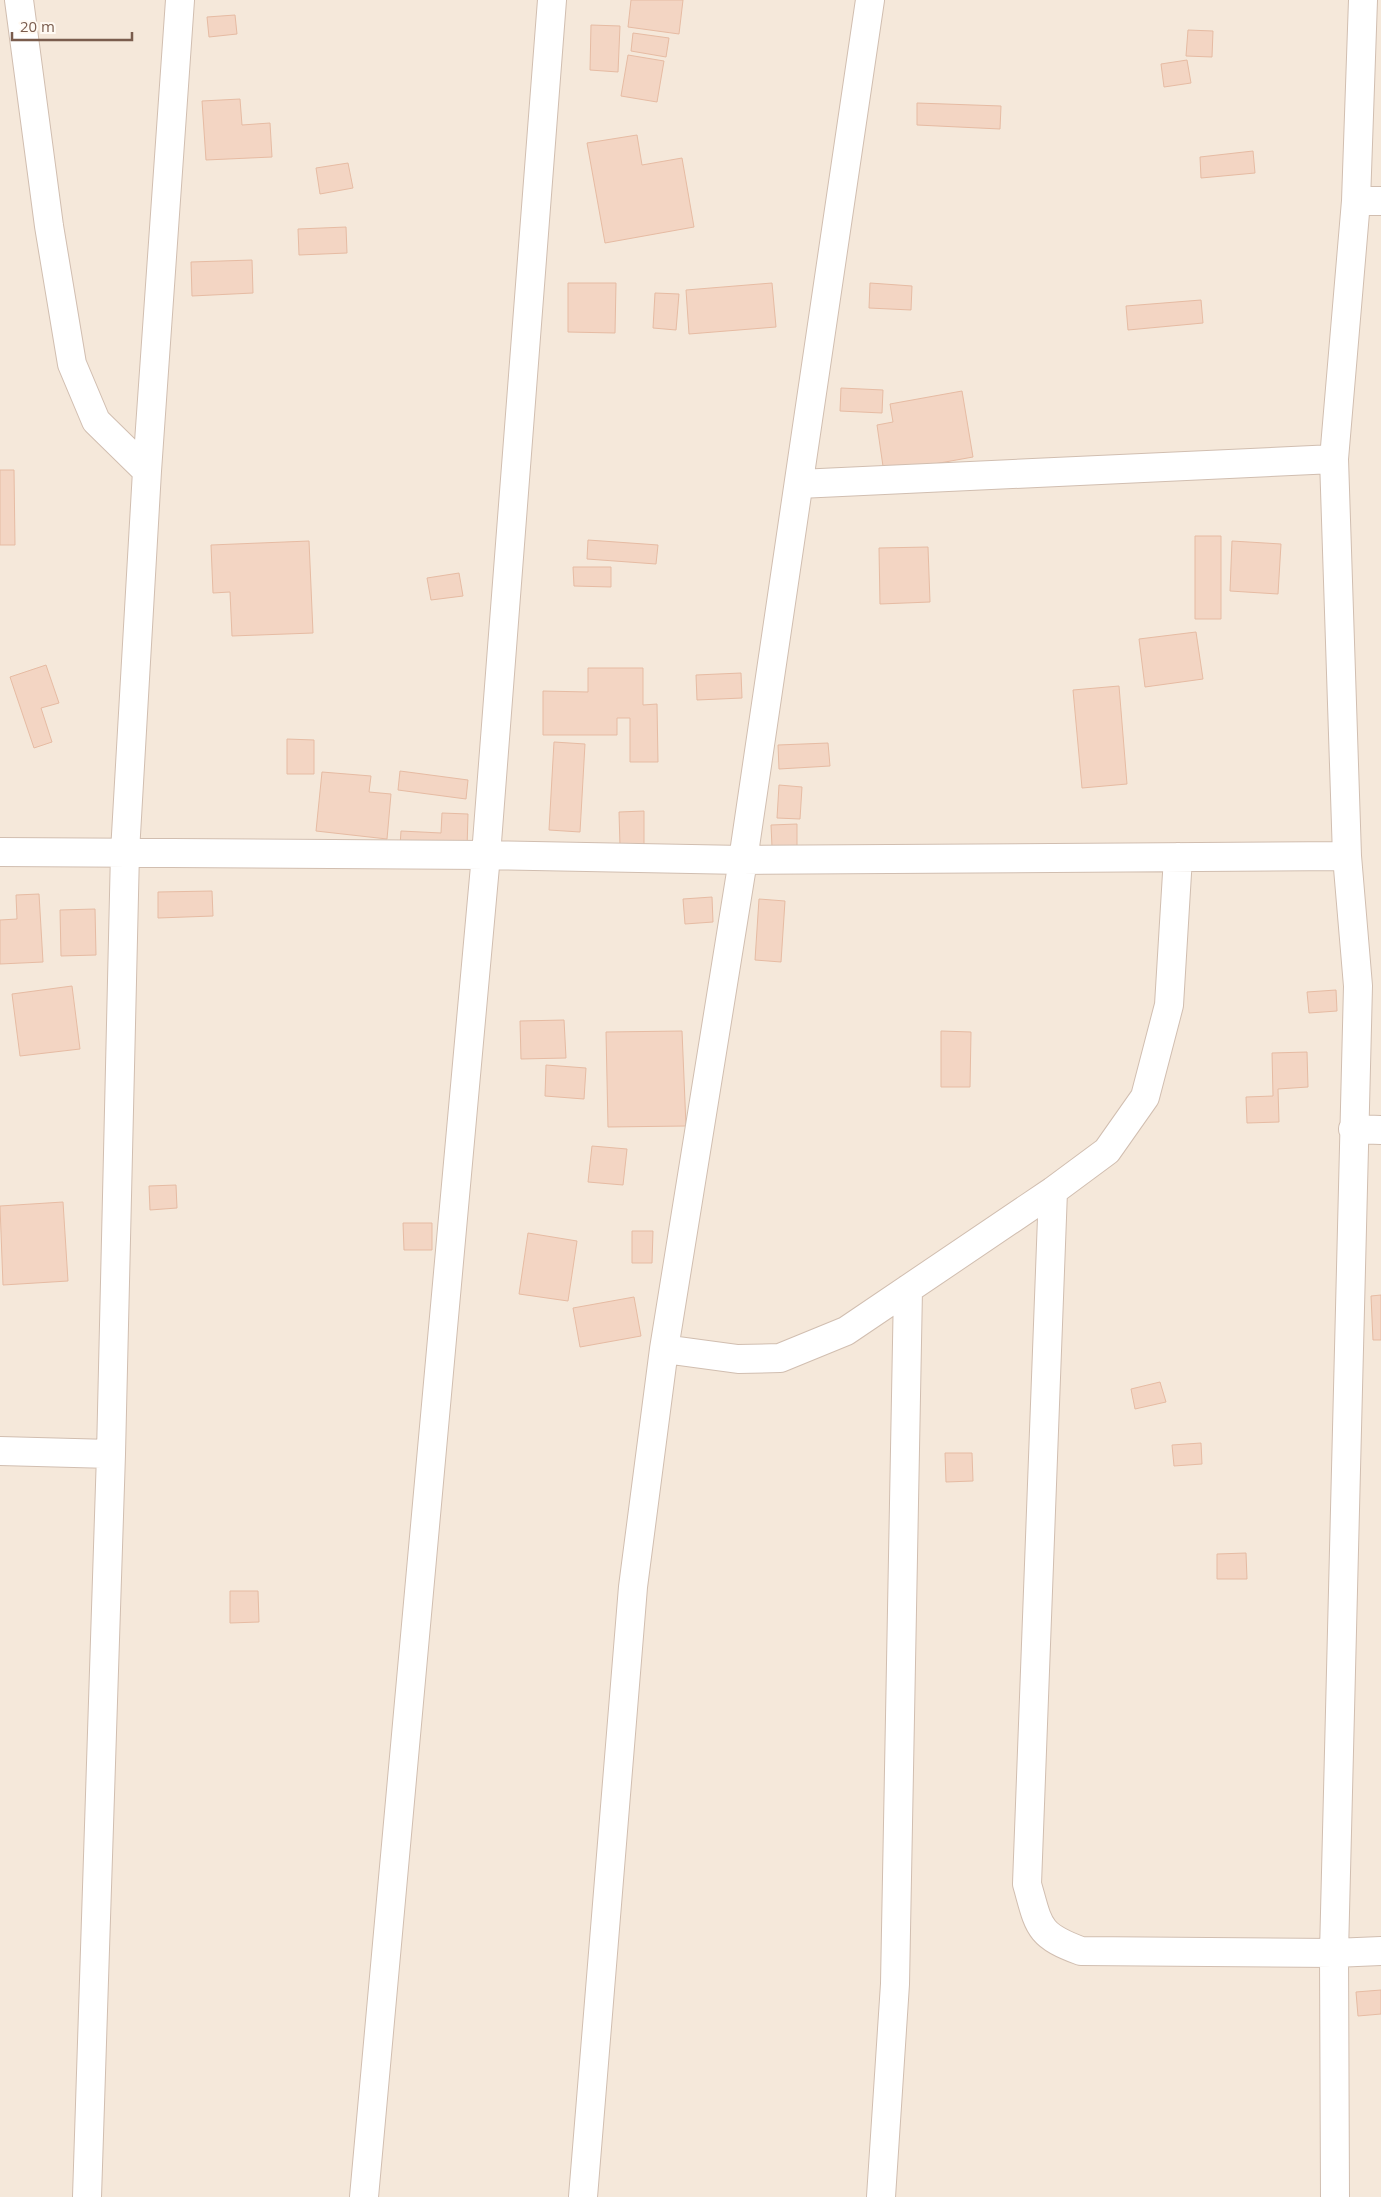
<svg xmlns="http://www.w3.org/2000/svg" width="1381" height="2197" font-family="'Open Sans',sans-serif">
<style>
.residential{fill:#f5e8da}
.building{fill:#f3d5c3;stroke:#e6bba3}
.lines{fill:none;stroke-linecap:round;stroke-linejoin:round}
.street-casing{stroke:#d1beb0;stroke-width:30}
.street{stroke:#fff;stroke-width:28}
</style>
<rect width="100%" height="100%" fill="#fdf6ec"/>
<!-- residential -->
<path class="residential" d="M0,0H1381V2197H0Z"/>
<!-- building -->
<path class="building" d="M631,0H683L679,34L628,27Z
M235,15L237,34L209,37L207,17Z
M591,25L620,26L618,72L590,70Z
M1188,30L1213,31L1212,57L1186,56Z
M633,33L669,38L666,57L631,51Z
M628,55L664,61L657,102L621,96Z
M1187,60L1191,83L1164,87L1161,64Z
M240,99L242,125L270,123L272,157L206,160L202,101Z
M917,103L1001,106L1000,129L917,125Z
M637,135L642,165L682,158L694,227L605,243L587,143Z
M1253,151L1255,173L1201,178L1200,157Z
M348,163L353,188L320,194L316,168Z
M346,227L347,253L299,255L298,229Z
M252,260L253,293L192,296L191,262Z
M568,283H616L615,333L568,332Z
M772,283L776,327L689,334L686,290Z
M870,283L912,286L911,310L869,308Z
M655,293L679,294L676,330L653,328Z
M1201,300L1203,323L1128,330L1126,306Z
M841,388L883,390L882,413L840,411Z
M962,391L973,457L884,473L877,425L893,422L890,404Z
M0,470H14L15,545H0Z
M1195,536H1221V619H1195Z
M588,540L658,545L656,564L587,559Z
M309,541L313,633L232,636L230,592L213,593L211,545Z
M1232,541L1281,544L1278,594L1230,591Z
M928,547L930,602L880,604L879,548Z
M573,567H611V587L574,586Z
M459,573L463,596L431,600L427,578Z
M1196,632L1203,679L1145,687L1139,639Z
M46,665L59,703L41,708L52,742L34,748L10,677Z
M588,668H643V705L657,704L658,762H630V718H617V735H543V691L588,692Z
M741,673L742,698L697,700L696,675Z
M1119,686L1127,784L1082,788L1073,690Z
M287,739L314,740V774H287Z
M554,742L585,744L580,832L549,830Z
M828,743L830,766L779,769L778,745Z
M400,771L468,780L466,799L398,790Z
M322,772L371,776L369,792L391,794L387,839L316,831Z
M779,785L802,787L800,819L777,818Z
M644,811V845L620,846L619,812Z
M442,813L468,814L467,849L400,846L401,831L441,833Z
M797,824V846L772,847L771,825Z
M212,891L213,916L158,918V892Z
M39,894L43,962L0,964V920L17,919L16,895Z
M712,897L713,922L685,924L683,899Z
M759,899L785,901L781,962L755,960Z
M95,909L96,955L61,956L60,910Z
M72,986L80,1049L20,1056L12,994Z
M1336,990L1337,1011L1309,1013L1307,992Z
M564,1020L566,1058L521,1059L520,1021Z
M682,1031L686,1126L608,1127L606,1032Z
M941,1031L971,1032L970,1087H941Z
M1307,1052L1308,1087L1278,1089L1279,1122L1247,1123L1246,1097L1273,1096L1272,1053Z
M546,1065L586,1068L584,1099L545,1096Z
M592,1146L627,1149L623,1185L588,1182Z
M176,1185L177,1208L150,1210L149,1186Z
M63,1202L68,1281L3,1285L0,1206Z
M403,1223H432V1250H404Z
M632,1231H653L652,1263H632Z
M528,1233L577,1241L568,1301L519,1294Z
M1381,1295V1340H1373L1371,1296Z
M634,1297L641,1336L580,1347L573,1308Z
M1160,1382L1166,1402L1135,1409L1131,1389Z
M1201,1443L1202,1464L1174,1466L1172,1445Z
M945,1453H972L973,1481L946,1482Z
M1246,1553L1247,1579H1217V1554Z
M230,1591H258L259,1622L230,1623Z
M1381,1990V2014L1358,2016L1356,1992Z"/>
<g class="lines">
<defs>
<path id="street" d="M19,0L49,226L72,364L96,421L147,471
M1356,201H1381
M799,484L1334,459
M0,852L486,855L743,860L1347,856
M1353,1129L1381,1130
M1053,1191L1027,1884C1039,1926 1037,1935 1081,1951L1334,1953L1381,1951
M664,1349L738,1359L780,1358L846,1331L1053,1191L1107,1151L1145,1097L1169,1005L1178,857
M0,1451L111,1454
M87,2197L111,1454L125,852L147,471L180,0
M364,2197L486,855L552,0
M583,2197L633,1587L664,1349L743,860L870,0
M881,2197L895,1984L908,1289
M1335,2197L1334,1953L1358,986L1347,856L1334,459L1356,201L1363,0"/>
</defs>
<!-- street casing -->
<use href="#street" class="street-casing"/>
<!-- street -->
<use href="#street" class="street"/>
</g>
<!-- scale -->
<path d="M12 32v8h120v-8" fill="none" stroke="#7a5c4d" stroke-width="2.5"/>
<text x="20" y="32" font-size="15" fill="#7a5c4d" stroke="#fffaf3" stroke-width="4" paint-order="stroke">20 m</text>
</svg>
